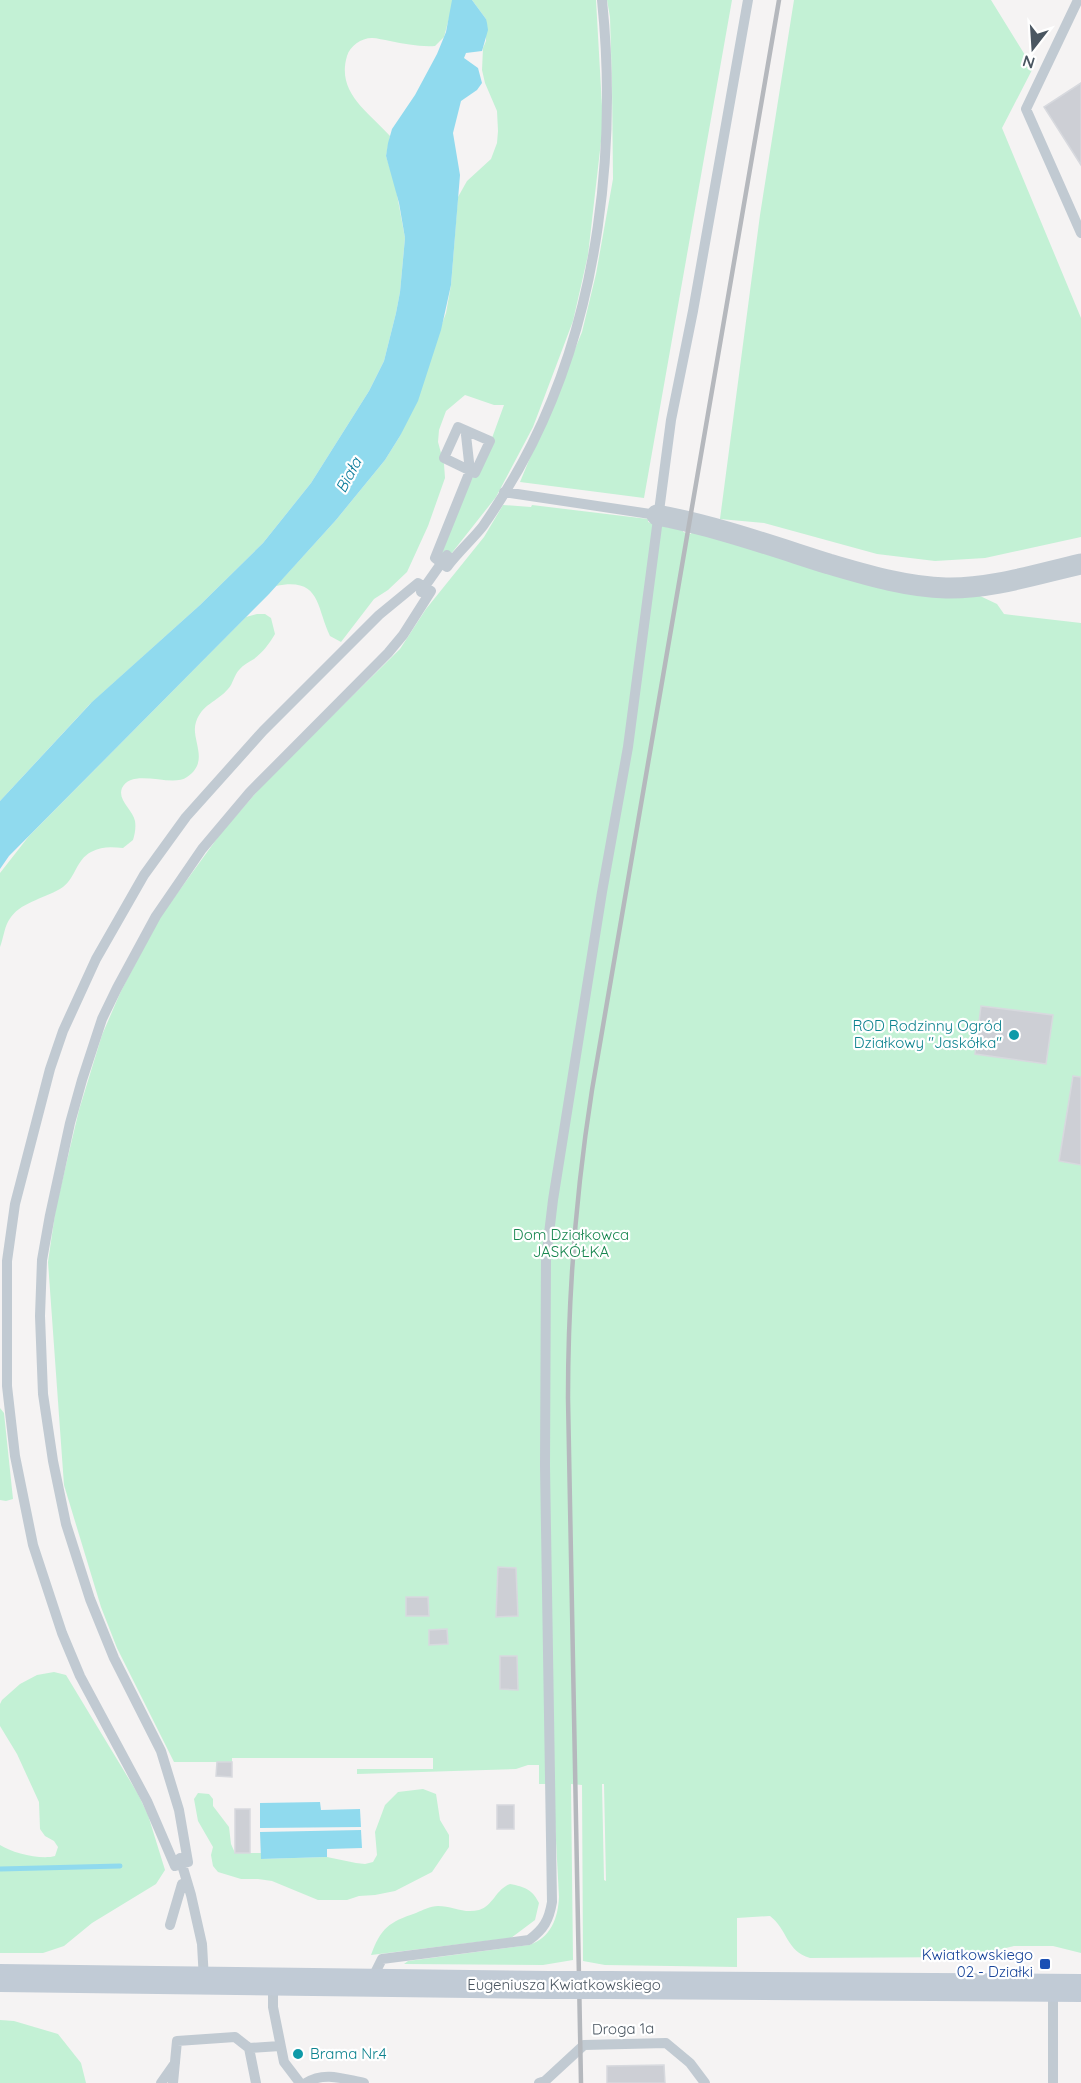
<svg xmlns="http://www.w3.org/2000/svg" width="1081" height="2083" font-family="Quicksand,sans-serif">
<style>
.green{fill:#c3f1d5;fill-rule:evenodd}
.water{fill:#90daee}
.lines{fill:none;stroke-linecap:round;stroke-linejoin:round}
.stream{stroke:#90daee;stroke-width:5}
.building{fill:#cdcfd5;stroke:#d7d9de;stroke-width:1.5}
.service{stroke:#c1cad2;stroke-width:10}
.minor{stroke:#c1cad2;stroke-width:21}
.secondary{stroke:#c1cbd6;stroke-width:28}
.rail{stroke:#b5b8bd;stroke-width:4.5}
.secondary-bridge{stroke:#c1cbd6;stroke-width:28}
.culture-dot{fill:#0f9aa8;stroke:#fff;stroke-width:2}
.transit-dot{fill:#1a4fb4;stroke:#fff;stroke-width:2}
.labels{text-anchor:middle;stroke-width:4.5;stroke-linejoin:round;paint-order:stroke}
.culture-label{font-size:15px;fill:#0d838f;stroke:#fff;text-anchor:end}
.park-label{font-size:15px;fill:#17864f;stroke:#fff}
.transit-label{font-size:15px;fill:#164399;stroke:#fff;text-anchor:end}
.street-label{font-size:15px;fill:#4a5661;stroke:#fff}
.water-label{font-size:16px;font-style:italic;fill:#0c7c9b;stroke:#fff}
</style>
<rect width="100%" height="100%" fill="#f5f3f3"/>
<!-- green -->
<path class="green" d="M0,0H452L453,3L444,37L435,46C420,47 405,44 390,41C384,40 377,38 372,38C361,38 350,46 347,56C336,93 369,112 390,136L386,156L395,184L405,238L400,292L396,313L384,361L369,391L311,483L263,543L200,605L89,705L0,801Z
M472,0H596L603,124L588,255L573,321L533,427L496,497L447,559L441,555L467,489L492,438L504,405H494L465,395L446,411L439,430L438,442L444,464L445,478L428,526L407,572L388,590L374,599L341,642L330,636C316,607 321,577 276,586L336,520L385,460L400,436L446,313L451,285L458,197L467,181L491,159L497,143L498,131L497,111L485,83L482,70L483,48L486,41V19Z
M607,0H732L644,498L520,482L582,332L596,274L613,179L612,85L610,17Z
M794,0H991L1033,68L1002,128L1081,318V537L985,558L935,561L877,554L764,523L720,519L760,215Z
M503,505L531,507L532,505L648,519V522L670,528H683V532L691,534L692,530L980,596L997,604L1004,614L1081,623V1953L1053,1946H1014L969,1957L810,1958C786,1951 788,1930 770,1916L737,1918V1967L605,1965L583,1961L582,1785L571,1784L573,1960L543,1965L404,1964L408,1961L529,1945C551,1938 558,1918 559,1897L553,1784H539V1765H528L516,1769L357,1774V1769H433V1758H232V1762H174L117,1648L101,1607L64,1485L48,1262L56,1207L79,1110L102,1035L121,991L160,917L221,833L268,779L400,649L426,609L484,537ZM602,1784H604L606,1881L604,1880Z
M257,614H265L271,618L275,634C269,644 263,652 254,659C249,662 243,665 239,670C234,675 233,684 228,689C217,702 202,704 196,722C190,739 211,761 187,777C172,788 132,767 122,788C117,800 133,810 135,821C136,827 135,834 133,840L123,848C112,847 102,846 91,852C76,860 76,877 63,887C47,898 23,901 11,917C4,926 4,937 0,947V873L29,836L246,617Z
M0,1408L4,1413L13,1499L6,1501L0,1500Z
M54,1672L66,1675L138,1794L148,1815L165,1870L156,1884L92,1923L64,1946L43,1953H0V1845C12,1853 41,1860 55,1856L58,1847L54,1841L45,1836L40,1829L39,1802L17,1754L0,1726V1704L2,1700L20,1684L37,1675Z
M423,1789L436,1794L440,1820L449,1835V1847L432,1872L395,1891L375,1895L359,1896L347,1900H318L272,1881L258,1879H241L218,1872L213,1866L211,1855L213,1847L198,1821L194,1799L198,1793L209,1794L213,1799V1806L229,1827L231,1844L235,1853H261V1859L327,1857L356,1863L365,1864L373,1862L377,1855L375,1832L385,1805L398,1792Z
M510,1884C525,1887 532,1889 539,1903L535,1920L511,1938L371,1955C381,1928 389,1922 416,1913C423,1910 430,1906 438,1906C452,1906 464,1914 479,1910C493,1906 496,1889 510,1884Z
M0,2020L14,2021L58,2034L81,2063L86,2083H0Z"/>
<!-- water -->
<path class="water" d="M452,0H472L486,19L487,23L488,30L482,51L466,53L464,58L478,68L482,83L477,90L461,101L453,133L460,175L451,285L441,330L418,401L400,436L385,460L336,520L269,594L9,856L0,869V801L92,702L200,605L263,543L311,483L369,391L384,361L396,313L400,292L405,238L399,203L386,156L388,143L392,129L415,95L437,54L446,32Z
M320,1802L321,1810L360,1809L361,1827L260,1828V1803Z
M361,1830L362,1848L327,1849V1857L261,1859L260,1832Z"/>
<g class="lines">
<!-- stream -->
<path class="stream" d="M0,1869L120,1866"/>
</g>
<!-- building -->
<path class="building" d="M1081,83V165L1044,107Z
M981,1006L1053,1015L1046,1064L975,1054Z
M1073,1076L1081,1077V1165L1059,1161Z
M498,1567L516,1568L518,1616L496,1617Z
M406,1597H428L429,1616H406Z
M447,1629L448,1644L429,1645V1630Z
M500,1656H517L518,1690L500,1689Z
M217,1762H232V1777L216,1776Z
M497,1805H514V1829H497Z
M235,1809H250V1853H235Z
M664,2065L665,2083H607V2066Z"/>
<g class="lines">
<!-- service -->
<path class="service" d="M1078,0L1026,109L1081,233
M458,427L490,441L475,473L444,458Z
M466,435L470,471L435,558L447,567C458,552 472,540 483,526C501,500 518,472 532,444C599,310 617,147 602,0
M504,492L657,515
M418,583L431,591L403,635L388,653L250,792L202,849L156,916L117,988L102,1019L82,1080L70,1123L50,1215L42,1260L40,1316L43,1394L53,1461L66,1524L90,1599L114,1658L161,1751L179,1810L188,1862L175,1866L147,1801L80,1676L62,1633L33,1545L15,1456L7,1386V1261L15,1204L50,1069L63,1031L96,959L144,875L186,817L263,731L379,615Z
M421,592L447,555
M180,1858L191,1895L202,1944L204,1980
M170,1925L182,1884L187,1883
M371,1981L382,1959L529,1940C544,1929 549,1920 552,1902L545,1466L546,1259L553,1200L602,892L628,747L671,420L693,311L748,0
M273,1982V2007L284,2062L300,2083
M1053,1988V2083
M249,2048L256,2083
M161,2083L175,2063
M173,2083L177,2041L235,2037L249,2048L280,2046
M306,2083C324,2071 344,2079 364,2083
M539,2083L545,2081L584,2045L666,2043L690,2063L705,2083"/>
<!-- minor -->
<path class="minor" d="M657,515C716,526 772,546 829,564C867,575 906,587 946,588C991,589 1037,574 1081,564"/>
<!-- secondary -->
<path class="secondary" d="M0,1978L549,1985
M608,1985L1081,1988"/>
<!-- rail -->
<path class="rail" d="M581,2083L568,1398C568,1295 576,1192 592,1090L779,0"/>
<!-- secondary-bridge -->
<path class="secondary-bridge" d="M549,1985H608"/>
</g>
<!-- markers -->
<g class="culture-dot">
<circle cx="1014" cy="1035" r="6"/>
<circle cx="298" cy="2054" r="6"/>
</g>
<rect class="transit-dot" x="1039" y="1958" width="12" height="12" rx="3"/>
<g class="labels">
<!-- culture labels -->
<g class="culture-label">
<text x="1002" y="1031">ROD Rodzinny Ogród<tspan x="1002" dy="17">Działkowy "Jaskółka"</tspan></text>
<text x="310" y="2059" text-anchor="start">Brama Nr.4</text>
</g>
<!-- park labels -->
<g class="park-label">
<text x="571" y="1240">Dom Działkowca<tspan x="571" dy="17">JASKÓŁKA</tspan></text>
</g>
<!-- transit labels -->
<g class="transit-label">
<text x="1033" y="1960">Kwiatkowskiego<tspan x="1033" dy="17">02 - Działki</tspan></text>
</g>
<!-- street labels -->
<g class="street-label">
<text x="564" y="1990">Eugeniusza Kwiatkowskiego</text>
<text transform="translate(623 2029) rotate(-1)" y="5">Droga 1a</text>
</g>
<!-- water labels -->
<g class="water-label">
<text transform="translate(348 475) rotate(-62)" y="6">Biała</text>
</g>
</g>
<!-- north arrow -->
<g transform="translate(1033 48) rotate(197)" stroke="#ffffff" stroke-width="4.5" paint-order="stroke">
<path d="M0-4.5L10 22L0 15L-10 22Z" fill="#4a5661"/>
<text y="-9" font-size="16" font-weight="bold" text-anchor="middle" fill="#4a5661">N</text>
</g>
</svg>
